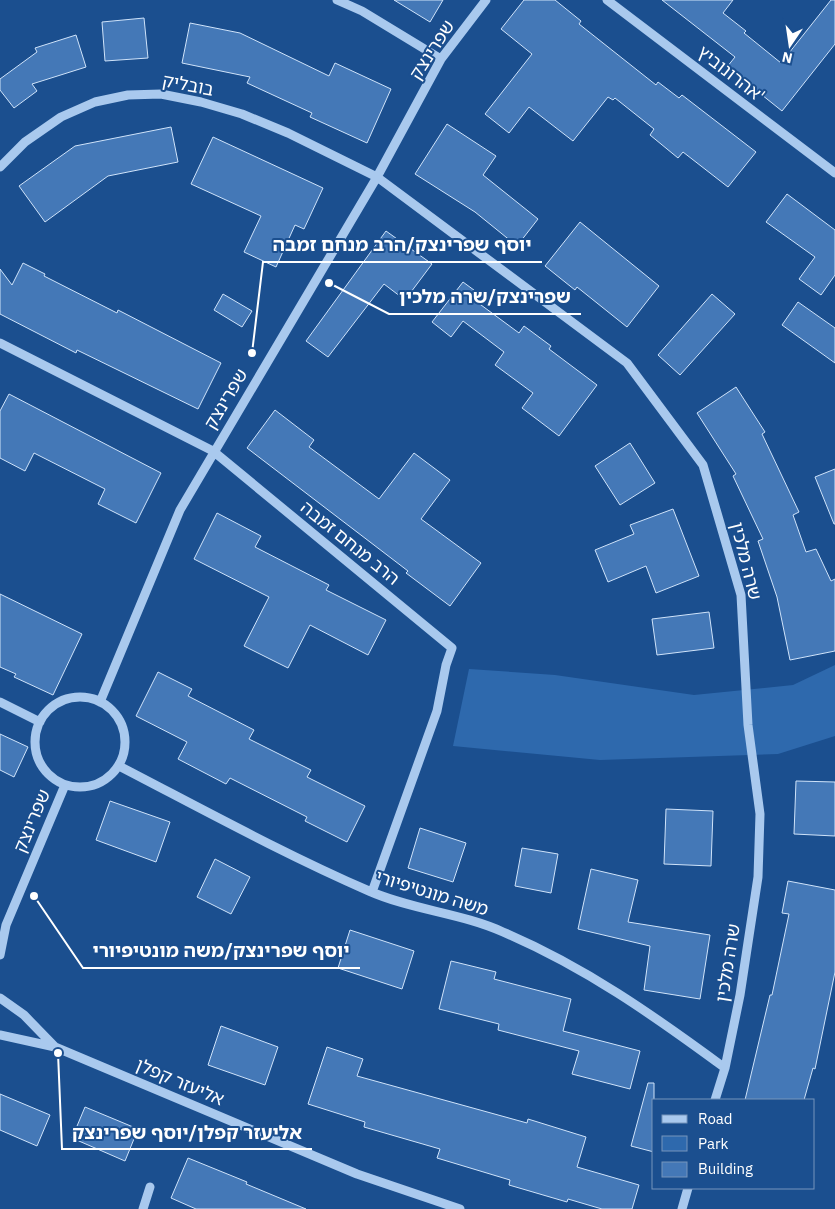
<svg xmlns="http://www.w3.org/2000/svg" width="835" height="1209" font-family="'IBM Plex Sans','Noto Sans Hebrew',sans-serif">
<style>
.green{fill:#2e69ad}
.building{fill:#4478b7;stroke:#cfe3fa}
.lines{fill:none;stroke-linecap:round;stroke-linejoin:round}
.minor{stroke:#a9c9ee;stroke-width:9}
.labels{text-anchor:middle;stroke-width:4;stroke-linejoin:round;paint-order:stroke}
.street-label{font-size:18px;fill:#fff;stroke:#1b4f8f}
.leader{fill:none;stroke:#fff;stroke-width:2}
.callout-dot{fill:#fff;stroke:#1b4f8f;stroke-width:2}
.callout-label{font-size:19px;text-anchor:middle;font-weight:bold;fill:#fff;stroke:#1b4f8f;stroke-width:4;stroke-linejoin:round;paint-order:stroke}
</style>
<rect width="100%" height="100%" fill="#1b4f8f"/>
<!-- green -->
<path class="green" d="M835,665V736L778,754L600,760L453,746L469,669L555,675L694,695L793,685Z"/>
<!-- building -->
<path class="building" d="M394,0H443L430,22Z
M524,0H555L581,21L579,24L656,85L658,82L679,98L682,95L756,152L728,187L683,152L678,158L650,135L654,129L615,98L613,100L608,97L573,141L529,107L509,133L485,114L532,54L501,29Z
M662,0H733L723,13L746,31L744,33L781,63L831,0H835V44L782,111L727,67L735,57Z
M144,18L148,58L105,61L102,22Z
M190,23L240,33L329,76L335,63L391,89L367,143L310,117L312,113L247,83L250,77L182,63Z
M76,35L86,67L32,84L37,91L14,108L0,90V79L37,52L35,48Z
M447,124L496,156L483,175L538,219L517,246L475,212L415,174Z
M171,127L178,162L108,176L45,222L19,186L75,146Z
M213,137L323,188L304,229L295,225L276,267L244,252L261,216L191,184Z
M787,194L835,230V275L821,295L799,279L815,257L766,222Z
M580,222L659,286L627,327L577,287L575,290L545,266Z
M386,231L432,264L405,300L384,284L328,357L306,341Z
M23,263L45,274L44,276L117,313L118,310L221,363L198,409L77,350L76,353L0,314V269L12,285Z
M463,282L482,296L477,302L519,333L524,326L551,346L549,349L597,385L559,436L522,408L533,393L495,365L504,352L463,321L451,337L432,322Z
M223,294L252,311L242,327L214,310Z
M712,294L735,314L680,375L658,355Z
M798,302L835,328V363L782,325Z
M736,387L765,432L762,434L799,512L793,515L806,552L816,549L831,581L835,579V651L790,660L777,597L758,541L763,539L733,476L736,474L697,413Z
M9,394L161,473L136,523L98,504L105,489L34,453L25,471L0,458V411Z
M275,410L314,440L309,447L379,499L414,453L450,480L421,519L481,563L450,606L406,573L408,571L247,448Z
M630,443L655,483L620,505L595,466Z
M835,469V524H834L815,477Z
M673,509L699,576L656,593L646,566L608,582L595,550L634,534L630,525Z
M217,513L261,536L255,547L329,585L326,590L386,620L368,655L310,625L288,668L244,646L269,597L194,559Z
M0,594L82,634L53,695L14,677L16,674L0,667Z
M709,612L714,648L657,655L652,619Z
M158,672L192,689L188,696L254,730L249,739L311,770L307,777L365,806L347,842L305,821L307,817L230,778L226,784L178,759L187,742L136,716Z
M0,734L28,747L14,777L0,770Z
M796,781L835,782V836L794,834Z
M110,801L170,822L156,862L96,840Z
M666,809L713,811L711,866L664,864Z
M420,828L466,843L453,882L408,868Z
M522,848L558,854L551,893L515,886Z
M215,859L250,877L231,914L197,897Z
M591,869L638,880L628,922L710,935L700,999L644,990L650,946L578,929Z
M788,881L835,890V972L815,1069L813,1068L804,1100H745L770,995H772L789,914L782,913Z
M350,930L414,951L402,989L338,968Z
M451,961L496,972L494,979L571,999L563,1031L640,1051L630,1089L572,1074L579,1051L498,1030L499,1024L439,1009Z
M221,1026L278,1047L265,1085L208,1065Z
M327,1047L363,1059L357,1076L527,1123L528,1119L586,1137L577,1167L639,1185L632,1209H602L568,1199L567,1202L509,1185L510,1180L437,1158L440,1149L364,1127L365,1122L308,1104Z
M648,1083H654V1152L631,1146Z
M0,1094L50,1115L37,1146L0,1130Z
M85,1107L138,1129L125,1161L72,1138Z
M188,1158L247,1182L246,1184L306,1209H196L171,1198Z"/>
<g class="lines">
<!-- minor -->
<path class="minor" d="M337,0L362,11L441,59
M607,0L835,173
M0,167L25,142L61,117L95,102L128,95L161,94L201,102L242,114L288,133L377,177L627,363L703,465L741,595L748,725L760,814L758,877L740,995L725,1068L715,1100
M0,343L213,451L452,648L446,665L437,711L372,892
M35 742a45 45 0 1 1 90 0a45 45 0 1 1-90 0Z
M0,702L40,722
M100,702L180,510L377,177L441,59L486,0
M119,766C202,809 284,854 369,891C412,910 461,913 503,932C585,967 653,1015 725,1068
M0,955L6,925L65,785
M0,998L24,1015L55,1047
M0,1035L55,1047L357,1174L460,1209
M143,1209L150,1187
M682,1209L688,1188"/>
</g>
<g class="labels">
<!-- street labels -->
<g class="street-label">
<text transform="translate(432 50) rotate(-57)" y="6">שפרינצק</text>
<text transform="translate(731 74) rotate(38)" y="6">אהרונוביץ'</text>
<text transform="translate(188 85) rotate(11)" y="6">בובליק</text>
<text transform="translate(226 399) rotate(-59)" y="6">שפרינצק</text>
<text transform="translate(350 543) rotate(39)" y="6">הרב מנחם זמבה</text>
<text transform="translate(746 561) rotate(76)" y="6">שרה מלכין</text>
<text transform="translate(32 821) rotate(-67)" y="6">שפרינצק</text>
<text transform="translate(432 893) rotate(17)" y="6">משה מונטיפיורי</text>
<text transform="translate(728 963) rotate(-81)" y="6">שרה מלכין</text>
<text transform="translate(180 1082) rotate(23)" y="6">אליעזר קפלן</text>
</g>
</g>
<!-- callouts -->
<path class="leader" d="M252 353L263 262H542M329 283L389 314H581M34 896L83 968H360M58 1053L62 1149H312"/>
<g class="callout-dot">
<circle cx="252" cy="353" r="5"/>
<circle cx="329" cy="283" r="5"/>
<circle cx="34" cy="896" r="5"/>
<circle cx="58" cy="1053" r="5"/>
</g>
<g class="callout-label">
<text x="402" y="251">יוסף שפרינצק/הרב מנחם זמבה</text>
<text x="485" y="303">שפרינצק/שרה מלכין</text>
<text x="221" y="957">יוסף שפרינצק/משה מונטיפיורי</text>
<text x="187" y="1139">אליעזר קפלן/יוסף שפרינצק</text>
</g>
<!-- legend -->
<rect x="652" y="1099" width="162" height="90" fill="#1b4f8f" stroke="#7695bc"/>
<rect x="662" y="1115" width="25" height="8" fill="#a9c9ee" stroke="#7695bc"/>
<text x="698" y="1124" font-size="15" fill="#ffffff">Road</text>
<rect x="662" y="1136" width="25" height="15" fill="#2e69ad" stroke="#7695bc"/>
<text x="698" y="1149" font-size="15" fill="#ffffff">Park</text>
<rect x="662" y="1162" width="25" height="15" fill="#4478b7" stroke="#7695bc"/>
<text x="698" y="1174" font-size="15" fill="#ffffff">Building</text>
<!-- north arrow -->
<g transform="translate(790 45) rotate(193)" stroke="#1b4f8f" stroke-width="4" paint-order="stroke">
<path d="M0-4L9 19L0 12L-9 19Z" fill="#ffffff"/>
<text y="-8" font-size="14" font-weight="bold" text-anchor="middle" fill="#ffffff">N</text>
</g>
</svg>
